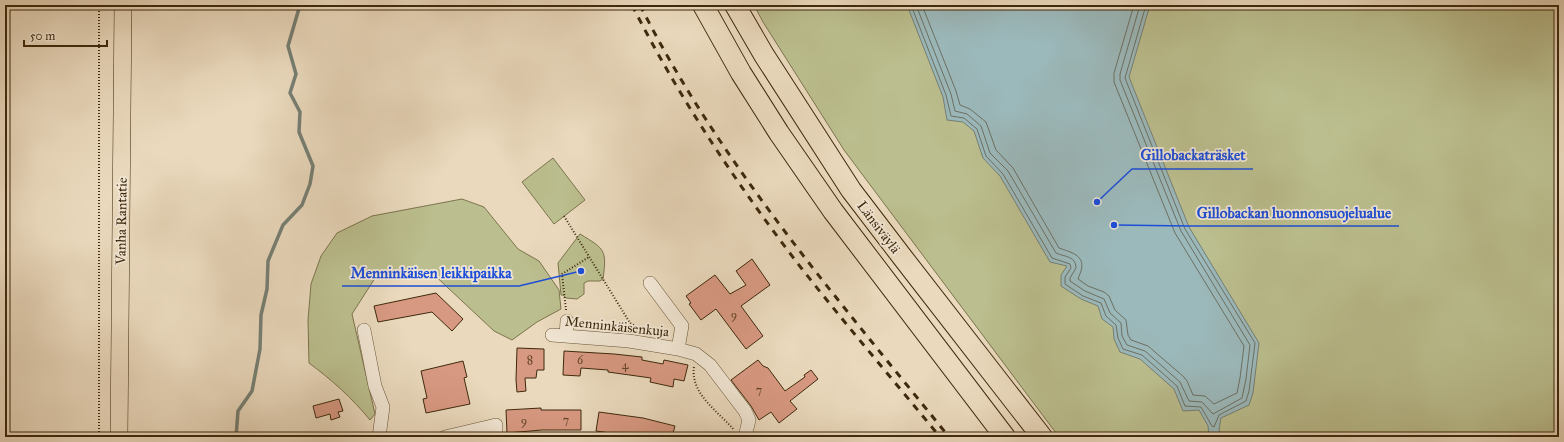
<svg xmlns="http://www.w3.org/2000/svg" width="1564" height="442" font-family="'IM FELL Great Primer',serif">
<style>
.green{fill:#bbbe8e;stroke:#7c744d}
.water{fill:#9bb8ba;stroke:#767f74}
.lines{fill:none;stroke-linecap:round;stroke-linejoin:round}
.shore{stroke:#6c7063;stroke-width:1}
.stream{stroke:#767f74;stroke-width:3.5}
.building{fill:#d89982;stroke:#3e290c}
.minor-casing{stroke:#695538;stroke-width:14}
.major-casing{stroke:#3e290c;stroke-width:18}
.highway-casing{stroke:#3e290c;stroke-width:22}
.path{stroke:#3e290c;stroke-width:2;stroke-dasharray:1 2;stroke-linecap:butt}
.minor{stroke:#f1e6d4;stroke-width:13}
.major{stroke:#ead9bd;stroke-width:17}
.highway{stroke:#ead9bd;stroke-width:20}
.rail{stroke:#3e290c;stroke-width:3;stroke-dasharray:7 7;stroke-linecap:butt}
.labels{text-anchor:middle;stroke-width:3.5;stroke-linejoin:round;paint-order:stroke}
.number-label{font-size:12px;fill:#64452a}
.street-label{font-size:14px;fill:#3e290c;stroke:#f1e6d4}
.leader{fill:none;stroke:#1d4ed8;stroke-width:1.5}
.callout-dot{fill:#1d4ed8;stroke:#f1e6d4;stroke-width:1.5}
.callout-label{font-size:15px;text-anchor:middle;font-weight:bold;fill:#1d4ed8;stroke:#f1e6d4;stroke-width:3.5;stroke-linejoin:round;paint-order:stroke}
</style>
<rect width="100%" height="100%" fill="#ead9bd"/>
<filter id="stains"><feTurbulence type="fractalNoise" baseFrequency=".005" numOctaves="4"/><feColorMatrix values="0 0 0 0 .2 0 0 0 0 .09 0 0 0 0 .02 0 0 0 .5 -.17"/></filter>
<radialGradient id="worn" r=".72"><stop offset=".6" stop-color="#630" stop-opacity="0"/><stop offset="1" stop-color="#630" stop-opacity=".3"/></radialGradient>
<!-- green -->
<path class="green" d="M754,5H1559V437H1059L844,150L763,22Z
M553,158L585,200L554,224L522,182Z
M462,199L484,207L518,249L539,261L559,290L561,309L537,322L512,340L494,331L430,271L377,275L352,314L375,414L370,420C352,398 332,380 309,363L308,320L311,284L321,256L337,233L372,216Z
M580,234C605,249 607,250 603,279L600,281H588L584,283V294L577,299L566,298L563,295H561L558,263Z"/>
<!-- water -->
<path class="water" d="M907,5H1150L1129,77L1189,227L1259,343L1253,393L1249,405L1221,418L1219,430L1222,437H1209L1208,426L1199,410L1183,411L1174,389L1140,359L1120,352L1114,339L1113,327L1102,319L1098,306L1081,299L1061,286V275L1067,266L1050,262L1000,176L983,158L974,131L963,122L947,120L943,97Z"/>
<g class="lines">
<!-- shore -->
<path class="shore" d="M911,5L946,95L951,116L964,118L977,129L986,156L1003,174L1052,258L1070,264L1071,268L1065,277V284L1083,296L1101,303L1106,316L1116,325L1118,338L1123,349L1142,355L1177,386L1185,406L1201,407L1212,426L1214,427L1219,415L1246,401L1249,391L1255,343L1185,229L1125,78L1146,5
M916,5L951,94L955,111L967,114L981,126L990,153L1008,171L1056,253C1065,257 1076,256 1076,268L1070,278V281L1085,291L1104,299L1110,313L1121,323L1122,336L1127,345L1145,351L1180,382L1189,401L1202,402L1213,414L1242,398L1246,379L1250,345L1181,231L1120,80V74L1140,5
M922,5L956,91L960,105L970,109L986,122L996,150L1013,168L1059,248C1070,252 1086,255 1081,271C1080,274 1079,276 1078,279L1088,286L1104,292L1109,296L1115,310L1126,320L1128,335L1131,340L1148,346L1184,377L1187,381L1193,395L1205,396L1214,404L1237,393L1240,378L1244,346L1175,233L1114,82V73L1134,5"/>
<!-- stream -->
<path class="stream" d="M236,437L238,411L252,391L260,349L261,315L267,289L268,261L283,225L302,205L310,184L313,166L299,132L300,112L290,93L296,74L288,46L300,5"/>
</g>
<!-- building -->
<path class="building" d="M752,259L770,285L741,306L763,336L746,349L716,309L701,320L689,304L691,303L686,296L715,275L730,294L746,285L736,271Z
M436,293L463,319L452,331L432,312L378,322L374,306Z
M517,348L544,349V370H537L536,378H525L526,391L517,392L516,380Z
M564,351L614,354L642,357V360L663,364L664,360L688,365L684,381L674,379L673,387L650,382L651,378L608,372V370L581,368L580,376L563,375Z
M758,360L763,366L768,368L785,391L805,377L804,375L811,370L818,379L790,401L797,409L779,423L771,412L759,420L751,406L731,380Z
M463,361L467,377L464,378L470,404L426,413L423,399L427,398L421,371Z
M339,399L343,411L338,412L340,417L331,420L330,414L316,418L313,406Z
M541,408V410H581V430H542L507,433L506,410Z
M599,412L643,418L675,426L672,437H640L631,435V436L596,431Z"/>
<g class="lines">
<defs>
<path id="minor" d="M650,283L682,326L678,349L696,354L710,365L745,411L749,420L745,437
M364,330L375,386L383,407L379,437
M552,335L629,341L678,349
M566,336L567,321
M445,437L496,425V437"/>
<path id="major" d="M119,437L123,5"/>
<path id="highway" d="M703,5L741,73L779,133L833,211L1005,437
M735,5L764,55L851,190L903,258L1042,437"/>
</defs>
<!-- minor casing -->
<use href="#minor" class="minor-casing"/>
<!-- major casing -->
<use href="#major" class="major-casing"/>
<!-- highway casing -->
<use href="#highway" class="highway-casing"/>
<!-- path -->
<path class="path" d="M99,5V437
M564,216L630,323L642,330
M566,310L562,274L589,257
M694,367C690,394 719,412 734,430"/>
<!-- minor -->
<use href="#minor" class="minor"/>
<!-- major -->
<use href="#major" class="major"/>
<!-- highway -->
<use href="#highway" class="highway"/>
<!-- rail -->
<path class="rail" d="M632,5C679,98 738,186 802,269C847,326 894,381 940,437
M640,5C720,164 838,299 949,437"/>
</g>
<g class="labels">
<!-- number labels -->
<g class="number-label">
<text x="734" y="319">9</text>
<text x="530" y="364">8</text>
<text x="580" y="364">6</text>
<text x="625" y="369">4</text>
<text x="759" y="394">7</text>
<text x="566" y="424">7</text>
<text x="524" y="425">9</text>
</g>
<!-- street labels -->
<g class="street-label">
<text transform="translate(121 221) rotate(-89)" y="5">Vanha Rantatie</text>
<text transform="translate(879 227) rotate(53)" y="5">Länsiväylä</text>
<text transform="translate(617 326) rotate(6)" y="5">Menninkäisenkuja</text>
</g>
</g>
<!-- callouts -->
<path class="leader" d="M1097 202L1132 169H1253M1114 225L1189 226H1399M581 271L519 286H342"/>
<g class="callout-dot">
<circle cx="1097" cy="202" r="4"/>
<circle cx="1114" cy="225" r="4"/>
<circle cx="581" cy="271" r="4"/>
</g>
<g class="callout-label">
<text x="1193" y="160">Gillobackaträsket</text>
<text x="1294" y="218">Gillobackan luonnonsuojelualue</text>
<text x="431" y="278">Menninkäisen leikkipaikka</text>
</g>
<!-- margin -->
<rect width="1564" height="442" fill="none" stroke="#ead9bd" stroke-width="20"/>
<rect x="6" y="6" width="1552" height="430" fill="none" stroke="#3e290c" stroke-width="2"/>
<rect x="10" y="10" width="1544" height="422" fill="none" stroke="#3e290c"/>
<!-- scale -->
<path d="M24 40v6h83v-6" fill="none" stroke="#3e290c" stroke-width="2"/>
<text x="30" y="40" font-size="12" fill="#3e290c" stroke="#f1e6d4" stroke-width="3" paint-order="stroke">50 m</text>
<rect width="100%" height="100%" filter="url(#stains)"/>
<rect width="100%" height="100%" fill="url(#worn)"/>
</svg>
